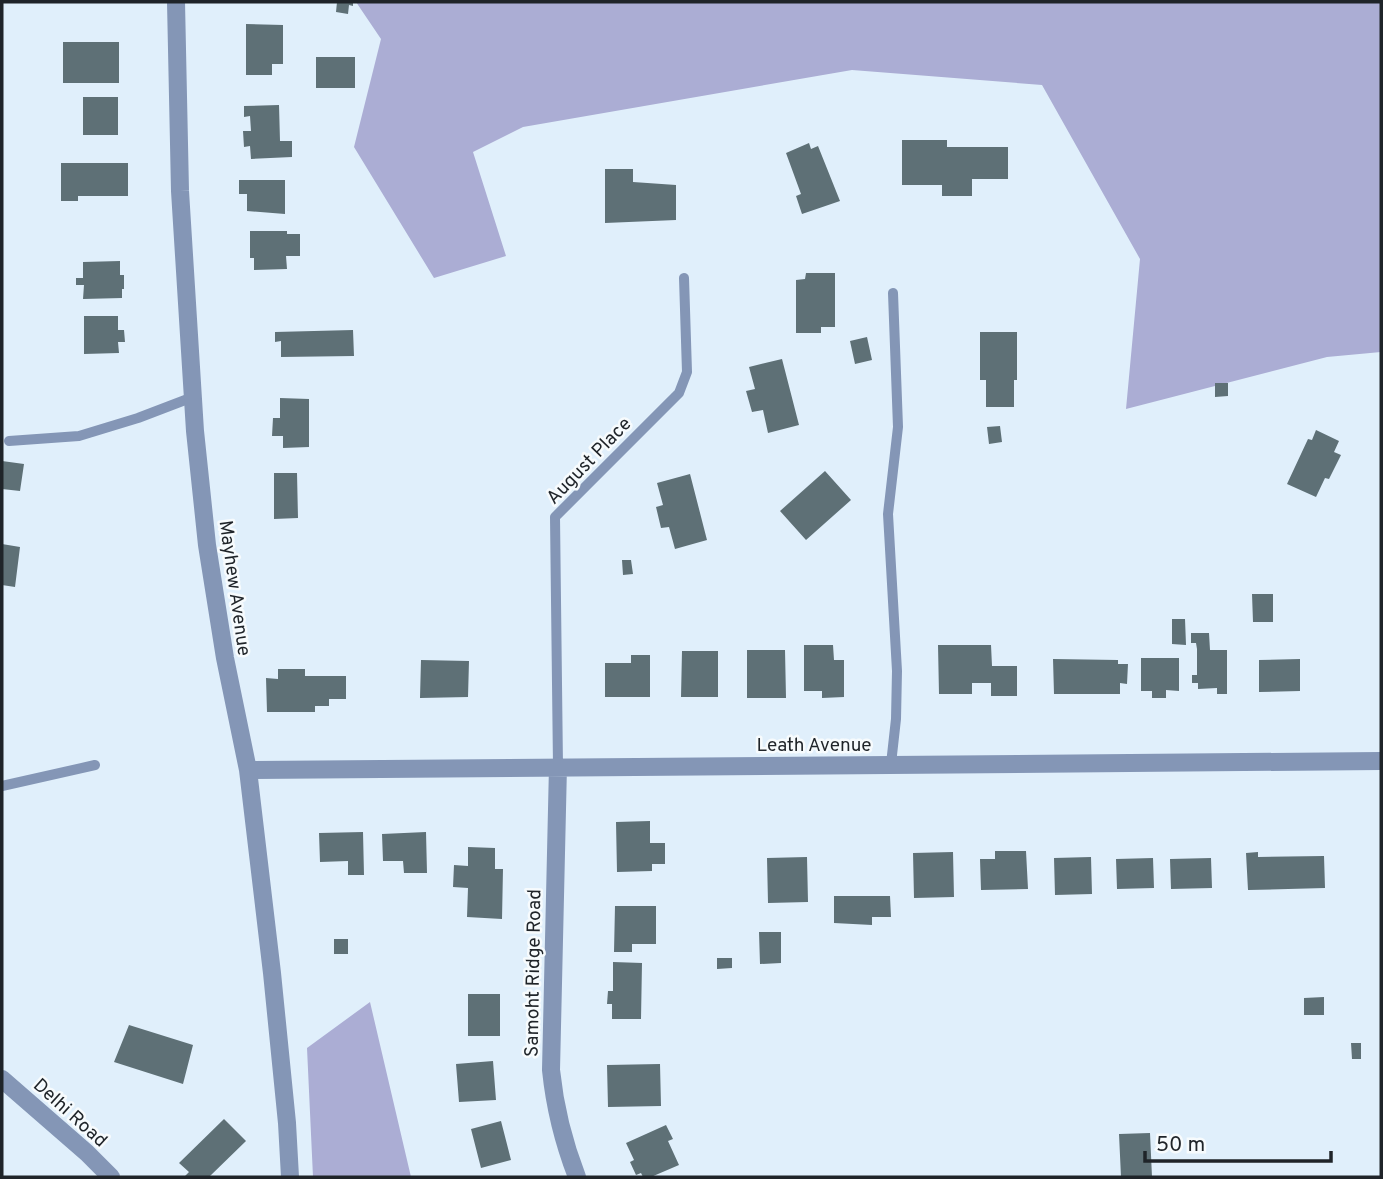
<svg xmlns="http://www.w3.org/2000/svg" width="1383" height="1179" font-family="Overpass,sans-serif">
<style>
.forest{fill:#abadd4}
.building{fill:#5e7076}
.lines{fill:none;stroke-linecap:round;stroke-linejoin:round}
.service{stroke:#8496b6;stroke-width:10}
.minor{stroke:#8496b6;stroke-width:18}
.tertiary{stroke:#8496b6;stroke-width:18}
.labels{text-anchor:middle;stroke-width:5;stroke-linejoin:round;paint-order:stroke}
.street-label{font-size:19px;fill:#1f2429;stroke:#f7fbfd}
</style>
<rect width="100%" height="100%" fill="#e0effb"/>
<!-- forest -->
<path class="forest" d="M356,2H1381V352L1327,357L1126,409L1140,259L1042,85L852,70L523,127L473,152L506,256L434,278L354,147L381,39Z
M370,1002L411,1177H313L307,1048Z"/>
<!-- building -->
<path class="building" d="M337,2H353V6L349,5L348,14L336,12Z
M246,24L283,25V64H272V75H246Z
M63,42H119V83H63Z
M316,57H355V88H316Z
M83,97H118V135H83Z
M279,105L280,141H292V157L251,159L250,146L244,147L243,131H251L250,116L244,117V106Z
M902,140H947V147H1008V179H972V196H942V185H902Z
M809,143L811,149L818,146L840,201L802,214L796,196L801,194L786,153Z
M61,163H128V196H78V201H61Z
M605,169H633V182L676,185V220L605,223Z
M239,180H285V214L247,211V194H239Z
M250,231H287V234H300V256H286L287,269L254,270V258H250Z
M120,261V275H124V289H122V298L83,299L84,285H76V278H83V262Z
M806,273H835V327H821V333H796V280L805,279Z
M84,316H118V330H124L125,342H118L119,353L84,354Z
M353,330L354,356L281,357V341L275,342V332Z
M980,332H1017V380H1014V407H986V380H980Z
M867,337L872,360L855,364L850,341Z
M782,359L799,425L768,433L763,410L752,412L746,391L755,389L749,367Z
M1215,383H1228V396L1215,397Z
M280,398L309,399V447L283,448V436H272L273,418H280Z
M1000,426L1002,442L989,444L987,427Z
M1316,430L1339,441L1334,452L1341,455L1329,479L1325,478L1316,497L1287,484L1308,439L1312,440Z
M2,461L24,464L20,491L2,489Z
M825,471L851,500L806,540L780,511Z
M274,473H297L298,518L274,519Z
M690,474L707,540L675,549L669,527L661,528L656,507L663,505L657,483Z
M2,544L20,547L15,587L2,585Z
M622,560H631L633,574L623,575Z
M1252,594H1273V622H1253Z
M1172,619H1185L1186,645L1172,644Z
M1191,633H1209L1210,650H1227V694H1217V688L1198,689V683H1192V675H1197V649L1196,643H1191Z
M804,645H833L834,660H844V697L822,698V691H804Z
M938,645H991L992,666H1017V696H991V683H972V694H939Z
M747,650H785L786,698H747Z
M682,651H718V697H681Z
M631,655H650V697H605V663H631Z
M1141,658H1179V691L1166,690V698H1152V691H1141Z
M1053,659L1118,660V664H1128L1127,684L1120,683V694H1054Z
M1300,659V691L1259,692V660Z
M421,660L469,661L468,697L420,698Z
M278,669H305V676H346V699H329V706H315V712H267L266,678L278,679Z
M650,821V843H665V864H652V871L617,872L616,822Z
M363,832L364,875H348V861L320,862L319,833Z
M426,832L427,873H404L403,861H383L382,834Z
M468,847L495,848V869H503L502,919L467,917L468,888L453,887L454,865L468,866Z
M995,851H1026L1028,889L981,890L980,859H995Z
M953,852L954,897L914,898L913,853Z
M1258,852V857L1324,856L1325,888L1248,890L1246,853Z
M807,857L808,902L768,903L767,858Z
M1091,857L1092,894L1055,895L1054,858Z
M1153,858L1154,888L1117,889L1116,859Z
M1211,858L1212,888L1171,889L1170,859Z
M834,896H890L891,917H872V925L834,923Z
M615,906H656V944H632V952H614Z
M759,932H781V963L760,964Z
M334,939H348V954H334Z
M717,958H732V968L717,969Z
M613,962L642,963L641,1019H612V1004H607L608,991H613Z
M468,994H500V1036H468Z
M1324,997V1015H1304V998Z
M129,1025L193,1045L183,1084L114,1062Z
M1351,1043H1361V1059H1352Z
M493,1061L496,1100L459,1102L456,1064Z
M660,1064L661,1106L608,1107L607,1065Z
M224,1119L246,1141L209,1177H184L189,1172L179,1163Z
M501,1121L511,1160L481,1168L471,1129Z
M666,1125L673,1139L668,1141L679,1165L651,1177H643L641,1173L636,1175L630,1162L634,1160L626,1143Z
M1150,1133L1152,1177H1121L1119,1134Z"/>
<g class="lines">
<!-- service -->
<path class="service" d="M9,441L79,436L138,418L193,397
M891,764L896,719L897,671L888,514L898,427L893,293
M558,766L555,517L679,393L687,372L684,278
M2,786L95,765"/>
<!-- minor -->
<path class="minor" d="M176,2L180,191L195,431L207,545L225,658L248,770L272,973L287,1123L290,1177
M558,766L551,1070C555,1109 563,1141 577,1177
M248,770L1381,761"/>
<!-- tertiary -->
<path class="tertiary" d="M2,1079L87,1153L111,1177"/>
</g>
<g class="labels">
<!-- street labels -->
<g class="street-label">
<text transform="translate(588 460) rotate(-46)" y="7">August Place</text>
<text transform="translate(236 588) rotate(82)" y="7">Mayhew Avenue</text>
<text x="814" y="751">Leath Avenue</text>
<text transform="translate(532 973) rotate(-89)" y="7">Samoht Ridge Road</text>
<text transform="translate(71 1112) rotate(42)" y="7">Delhi Road</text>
</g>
</g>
<!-- border -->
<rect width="1383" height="1179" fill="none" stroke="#1f2429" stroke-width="7"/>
<!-- scale -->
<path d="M1145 1151v10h186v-10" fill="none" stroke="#1f2429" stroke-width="3.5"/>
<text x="1156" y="1151" font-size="21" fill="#1f2429" stroke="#f7fbfd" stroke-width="5" paint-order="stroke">50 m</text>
</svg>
